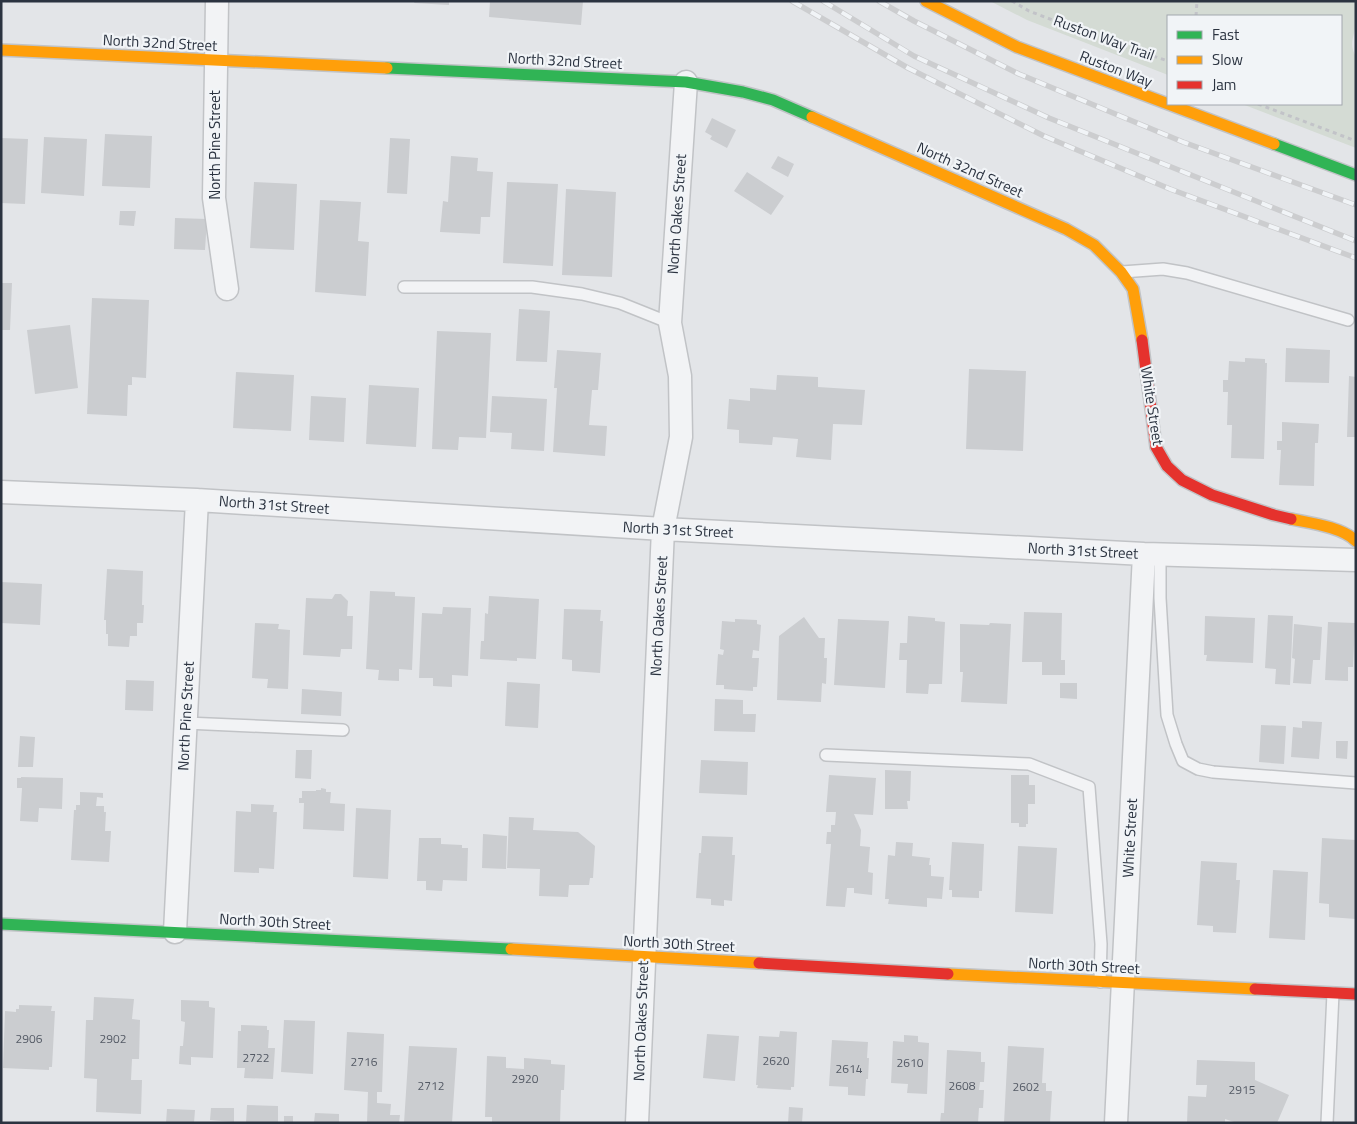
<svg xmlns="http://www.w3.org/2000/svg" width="1357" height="1124" font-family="'Titillium Web',sans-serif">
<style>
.green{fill:#d4dbd4}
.building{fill:#cbcdd0}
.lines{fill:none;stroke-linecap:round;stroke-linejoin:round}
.lane-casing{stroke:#c1c3c6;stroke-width:14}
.street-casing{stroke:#c1c3c6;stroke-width:25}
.fast-casing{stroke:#c1c3c6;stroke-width:14}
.slow-casing{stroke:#c1c3c6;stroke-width:14}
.jam-casing{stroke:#c1c3c6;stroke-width:14}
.path{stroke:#c2c3c8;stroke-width:3;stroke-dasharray:4 4;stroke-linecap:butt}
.lane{stroke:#f2f3f5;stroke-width:11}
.street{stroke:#f2f3f5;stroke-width:22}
.fast{stroke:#30b455;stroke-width:11}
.slow{stroke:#ff9f0a;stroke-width:11}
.jam{stroke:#e5322d;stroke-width:11}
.rail-casing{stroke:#cccdcf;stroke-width:5.5}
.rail{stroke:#f1f4f7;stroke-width:4;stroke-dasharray:11;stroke-linecap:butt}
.labels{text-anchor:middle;stroke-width:4.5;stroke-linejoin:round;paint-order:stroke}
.number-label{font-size:12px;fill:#545a65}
.street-label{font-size:15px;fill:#2b3340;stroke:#f1f4f7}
</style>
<rect width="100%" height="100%" fill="#e3e5e8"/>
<!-- green -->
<path class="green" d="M990,1H1356C1356,8 1356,15 1356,22C1355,36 1348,43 1356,57V148L1242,104H1341V16H1168V75L1027,20Z"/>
<!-- building -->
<path class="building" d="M415,1H449V5L414,3Z
M490,1H583L581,25L489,17Z
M712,118L736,130L727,148L710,139L712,136L705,132Z
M105,134L152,136L150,188L102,186Z
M44,137L87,139L84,196L41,193Z
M1,138L28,139L25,204L1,203Z
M390,138L410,139L407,194L387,193Z
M451,156L478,158L477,171L493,172L490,217H481L480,234L440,232L443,201L448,202Z
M778,156L794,164L788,177L771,168Z
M747,172L784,196L771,215L734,191Z
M254,182L297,184L294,250L250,248Z
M507,182L558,184L553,266L503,263Z
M566,189L616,192L612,277L562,275Z
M320,200L361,202L358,241L369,242L366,296L315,292Z
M120,211H136L134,226L119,225Z
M175,218L207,219L205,250L174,249Z
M1,283H12L10,330H1Z
M92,298L149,300L146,378L132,377V385H128L127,416L87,414Z
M519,309L550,311L547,362L516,361Z
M70,325L78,388L35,394L27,330Z
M437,331L491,333L486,438L459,437L458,450L432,449Z
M1286,348L1330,350L1329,383L1285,382Z
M557,350L601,353L598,390H592L589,425L607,426L605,456L553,452L557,388H554Z
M1245,358L1265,359V363H1267L1264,459L1231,458L1232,425H1227L1228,392H1223V380H1228L1229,361L1245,362Z
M969,369L1026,371L1023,451L966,449Z
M236,372L294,375L291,431L233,428Z
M777,375L818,377V387L865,390L862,425L833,424L831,460L796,457L798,439L773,437L772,445L739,443V430L727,429L729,399L750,401V388L776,390Z
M1349,376L1356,377V437H1347Z
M369,385L419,388L416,447L366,444Z
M311,396L346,398L344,442L309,440Z
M492,396L547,399L544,451L511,449L512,433L490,432Z
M1282,422L1319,424L1318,443H1315L1314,486L1279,485L1281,450H1277V441H1282Z
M107,569L143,571L142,605H144L143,623H137V636H130L129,647L108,646V634H106V620H104Z
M1,582L42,584L40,625L1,623Z
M370,591L395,592V596L415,597L412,670L399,669V681L378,680L379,670L366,669Z
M335,594H341L348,601L347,616H353L352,649H341L340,657L303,655L306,598L332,599Z
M489,596L539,599L536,659L517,658V661L480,659L481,641H484L485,613L488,614Z
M443,607L471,608L468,676L452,675V687L433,686V678H419L422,613L442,614Z
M564,609L601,610L600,621H603L600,673L572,671V660L562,659Z
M1024,612L1062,613L1061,660H1065V675H1042V662H1022Z
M1268,615L1293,616L1290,685L1275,684L1276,669L1265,668Z
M908,616L935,618V621L945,622L942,684H929L928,694L906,693L907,660H899L900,643H907Z
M1205,616L1255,618L1253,663L1206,661L1207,655H1204Z
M804,617L819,638H825L824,658H827L826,684L822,683L821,702L777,700L779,636Z
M735,619L757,620V624L761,625L759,651L753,650L752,658H759L757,687H753V691L724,689V685H716L718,654L723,655L724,650L720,649L722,621L735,622Z
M838,619L889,621L885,688L834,685Z
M1328,622L1355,623L1353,667H1348V681L1325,680Z
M255,623L279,624L278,629L290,630L288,689L267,688L268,679L252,678Z
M990,623L1011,624L1007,704L961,702L963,672H960V624L989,625Z
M1294,624L1322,627L1320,660H1313L1311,684L1293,683L1295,659L1292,658Z
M126,680L154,681L153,711L125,710Z
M507,682L540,684L538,728L505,726Z
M1060,683H1077V699L1060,698Z
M302,689L342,692L341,716L301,714Z
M715,699L743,700V714H756L755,732L714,731Z
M1302,721L1322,722L1319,759L1291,757L1293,727L1302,728Z
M1261,725L1286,726L1284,764L1259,762Z
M20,736L35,737L33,767H18Z
M1336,741H1348L1347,759L1336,758Z
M296,750H312L311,779L295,778Z
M701,760L748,762L747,795L699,793Z
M885,770L911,771L910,801H907L908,809H885Z
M829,775L876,778L873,815L854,814L861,830L860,846L870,847L868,872L873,873L872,895L854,893V888H847L845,907L826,906L831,844H826L827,832H831V825H835L836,812H826Z
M1011,775H1029V785H1035V804H1028V824H1026V827H1019V823H1011Z
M21,777L63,778L62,809L39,808L38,822L20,821L22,788H17V778H21Z
M321,788L326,789V792H331L330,803L345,804L344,831L303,829L304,803H299V798H302V791H316V790H321Z
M80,792L103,793V798L97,797L96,806H104V812H106L105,831H111L109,862L71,860L74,810H76V805H80Z
M251,804L274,805L273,812H277L274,869L259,868V873L234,872L236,811L251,812Z
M356,808L391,810L388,879L353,877Z
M509,817L534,818L533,830L578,832L595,846L593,878H590L589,885H569L568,897L539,896L540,869L507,868Z
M483,834L507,836L506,869L482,868Z
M702,836L733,837L732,855H735L732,901L724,900V906L711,905V899L696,898L699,853H701Z
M419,838H441V844L462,845V848H468L467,881L443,880L442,891L426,890V881H417Z
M1322,838L1356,840V919L1329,917V904L1319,903Z
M896,842L913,843L912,856L930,858L929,865H931V876L944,877L942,899L927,898V907L888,904L889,899H885L888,855L895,856Z
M952,842L984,844L982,891H979V898L952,897V890H949Z
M1018,846L1057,848L1053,914L1015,912Z
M1201,861L1237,863L1236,880H1240L1236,933L1213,932V926L1197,925Z
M1273,870L1308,872L1305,940L1269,938Z
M94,997L134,999L132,1019L140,1020L139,1059H132L131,1080H142L141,1114L96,1112L97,1079L84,1078L86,1020H93Z
M181,1000L209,1001V1007L215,1008L213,1058L191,1057V1065L179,1064L180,1046H183L185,1022L181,1021Z
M19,1005L52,1006L51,1011H55L52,1067H49V1070L3,1068L5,1011L16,1012V1009H19Z
M284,1020L315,1021L313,1074L281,1072Z
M241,1025L267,1026V1030H269L268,1048H275L273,1079L244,1078L245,1068H237L238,1031H241Z
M780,1031L797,1032L794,1087H791V1090L757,1088L758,1085H756L759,1036L779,1037Z
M347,1032L384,1034L382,1092H377V1103L391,1104L390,1115H400L399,1123H367L368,1092L344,1090Z
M707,1034L739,1036L735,1081L703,1078Z
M904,1035L918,1036V1042L929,1043L927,1094L907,1093L908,1084L891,1083L893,1041L904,1042Z
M832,1040L868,1042L867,1058H869L868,1079H866L865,1096L848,1095V1087L829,1086Z
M409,1046L457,1048L452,1123H404Z
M1008,1046L1044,1048L1042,1083H1046V1091H1052L1050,1123H1004Z
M947,1050L981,1052V1062H985L984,1082H980L979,1090H984L983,1108H979L978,1123H940L941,1113H944Z
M487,1056L506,1057V1068L524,1069V1058L551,1060V1064L565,1065L564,1090H561L560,1123H492V1117H485Z
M1197,1060L1255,1062V1080L1289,1095L1277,1123H1237L1225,1119V1123H1187L1188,1096L1206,1097L1207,1085H1196Z
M247,1105L278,1106V1123H246Z
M789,1107L803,1108L802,1123H788Z
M211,1108H234V1122L210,1120Z
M167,1109L195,1110L194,1123H166Z
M315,1113L339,1114V1123H314Z
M284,1116H293V1123H284Z"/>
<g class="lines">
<defs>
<path id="lane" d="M1122,272L1163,269L1187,273L1348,320
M404,287H532L582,294L620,303L670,323
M1160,554V598L1167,715L1176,744L1183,761L1198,769L1213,772L1356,783
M186,723L343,730
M826,755L1029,764L1089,787L1101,944L1100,982
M1327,1123L1333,993"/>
<path id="street" d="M217,1L214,198L227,289
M1,492L197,500L663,529L1144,554L1356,560
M175,932L197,500
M637,1123L663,529L681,437L680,376L670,323L686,82
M1116,1123L1144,554"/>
<path id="fast" d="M387,68L686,82L743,92L773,100L812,117
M1274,144L1356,175
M1,924L511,949"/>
<path id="slow" d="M926,1L1017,47L1274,144
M1,50L387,68
M812,117L1066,229L1094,245L1121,272L1133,289L1142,340
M1291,519C1310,523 1342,527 1356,541
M511,949L759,963
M948,974L1255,989"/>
<path id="jam" d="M1142,340L1156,447L1167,466L1182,480L1212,495L1274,515L1291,519
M759,963L948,974
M1255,989L1356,994"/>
</defs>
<!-- lane casing -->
<use href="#lane" class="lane-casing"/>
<!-- street casing -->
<use href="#street" class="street-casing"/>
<!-- fast casing -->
<use href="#fast" class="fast-casing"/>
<!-- slow casing -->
<use href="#slow" class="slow-casing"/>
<!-- jam casing -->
<use href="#jam" class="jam-casing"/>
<!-- path -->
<path class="path" d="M1012,1L1029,11L1102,39L1168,61
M1196,16L1197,1
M1258,104L1356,141"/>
<!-- lane -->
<use href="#lane" class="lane"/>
<!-- street -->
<use href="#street" class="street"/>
<!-- fast -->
<use href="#fast" class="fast"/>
<!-- slow -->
<use href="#slow" class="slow"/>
<!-- jam -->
<use href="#jam" class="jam"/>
<defs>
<path id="rail" d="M792,1L908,68L1044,136L1170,189L1356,258
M823,1L914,56L1049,118L1356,241
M879,1L914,21L1019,74L1183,142L1356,205"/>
</defs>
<!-- rail casing -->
<use href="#rail" class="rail-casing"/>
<!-- rail -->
<use href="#rail" class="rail"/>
</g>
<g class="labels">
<!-- number labels -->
<g class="number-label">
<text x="29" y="1043">2906</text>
<text x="113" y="1043">2902</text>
<text x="256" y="1062">2722</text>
<text x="776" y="1065">2620</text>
<text x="364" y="1066">2716</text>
<text x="910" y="1067">2610</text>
<text x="849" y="1073">2614</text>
<text x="525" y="1083">2920</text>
<text x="431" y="1090">2712</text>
<text x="962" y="1090">2608</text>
<text x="1026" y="1091">2602</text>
<text x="1242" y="1094">2915</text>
</g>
<!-- street labels -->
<g class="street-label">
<text transform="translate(1104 38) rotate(20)" y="5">Ruston Way Trail</text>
<text transform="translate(160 43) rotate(3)" y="5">North 32nd Street</text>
<text transform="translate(565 61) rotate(3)" y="5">North 32nd Street</text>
<text transform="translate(1116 69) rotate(21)" y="5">Ruston Way</text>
<text transform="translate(215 145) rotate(-90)" y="5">North Pine Street</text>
<text transform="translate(970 170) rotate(24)" y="5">North 32nd Street</text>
<text transform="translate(677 214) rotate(-86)" y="5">North Oakes Street</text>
<text transform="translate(1152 406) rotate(81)" y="5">White Street</text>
<text transform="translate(274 505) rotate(4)" y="5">North 31st Street</text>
<text transform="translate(678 530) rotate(3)" y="5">North 31st Street</text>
<text transform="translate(1083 551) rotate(3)" y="5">North 31st Street</text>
<text transform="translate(659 616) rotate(-87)" y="5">North Oakes Street</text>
<text transform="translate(186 716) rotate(-87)" y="5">North Pine Street</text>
<text transform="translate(1130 838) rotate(-87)" y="5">White Street</text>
<text transform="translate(275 922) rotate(3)" y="5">North 30th Street</text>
<text transform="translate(679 944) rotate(3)" y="5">North 30th Street</text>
<text transform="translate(1084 966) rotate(3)" y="5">North 30th Street</text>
<text transform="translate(641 1021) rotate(-88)" y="5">North Oakes Street</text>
</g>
</g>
<!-- border -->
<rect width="1357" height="1124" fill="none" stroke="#2b3340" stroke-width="5"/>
<!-- legend -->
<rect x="1167" y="15" width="175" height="90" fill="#f1f4f7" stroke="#a2a7ae"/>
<rect x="1177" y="31" width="25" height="8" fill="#30b455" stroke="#a2a7ae"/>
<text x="1212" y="40" font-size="15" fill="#2b3340">Fast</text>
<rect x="1177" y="56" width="25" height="8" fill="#ff9f0a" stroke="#a2a7ae"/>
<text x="1212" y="65" font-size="15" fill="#2b3340">Slow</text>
<rect x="1177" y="81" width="25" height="8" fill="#e5322d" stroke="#a2a7ae"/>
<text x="1212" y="90" font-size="15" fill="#2b3340">Jam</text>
</svg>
